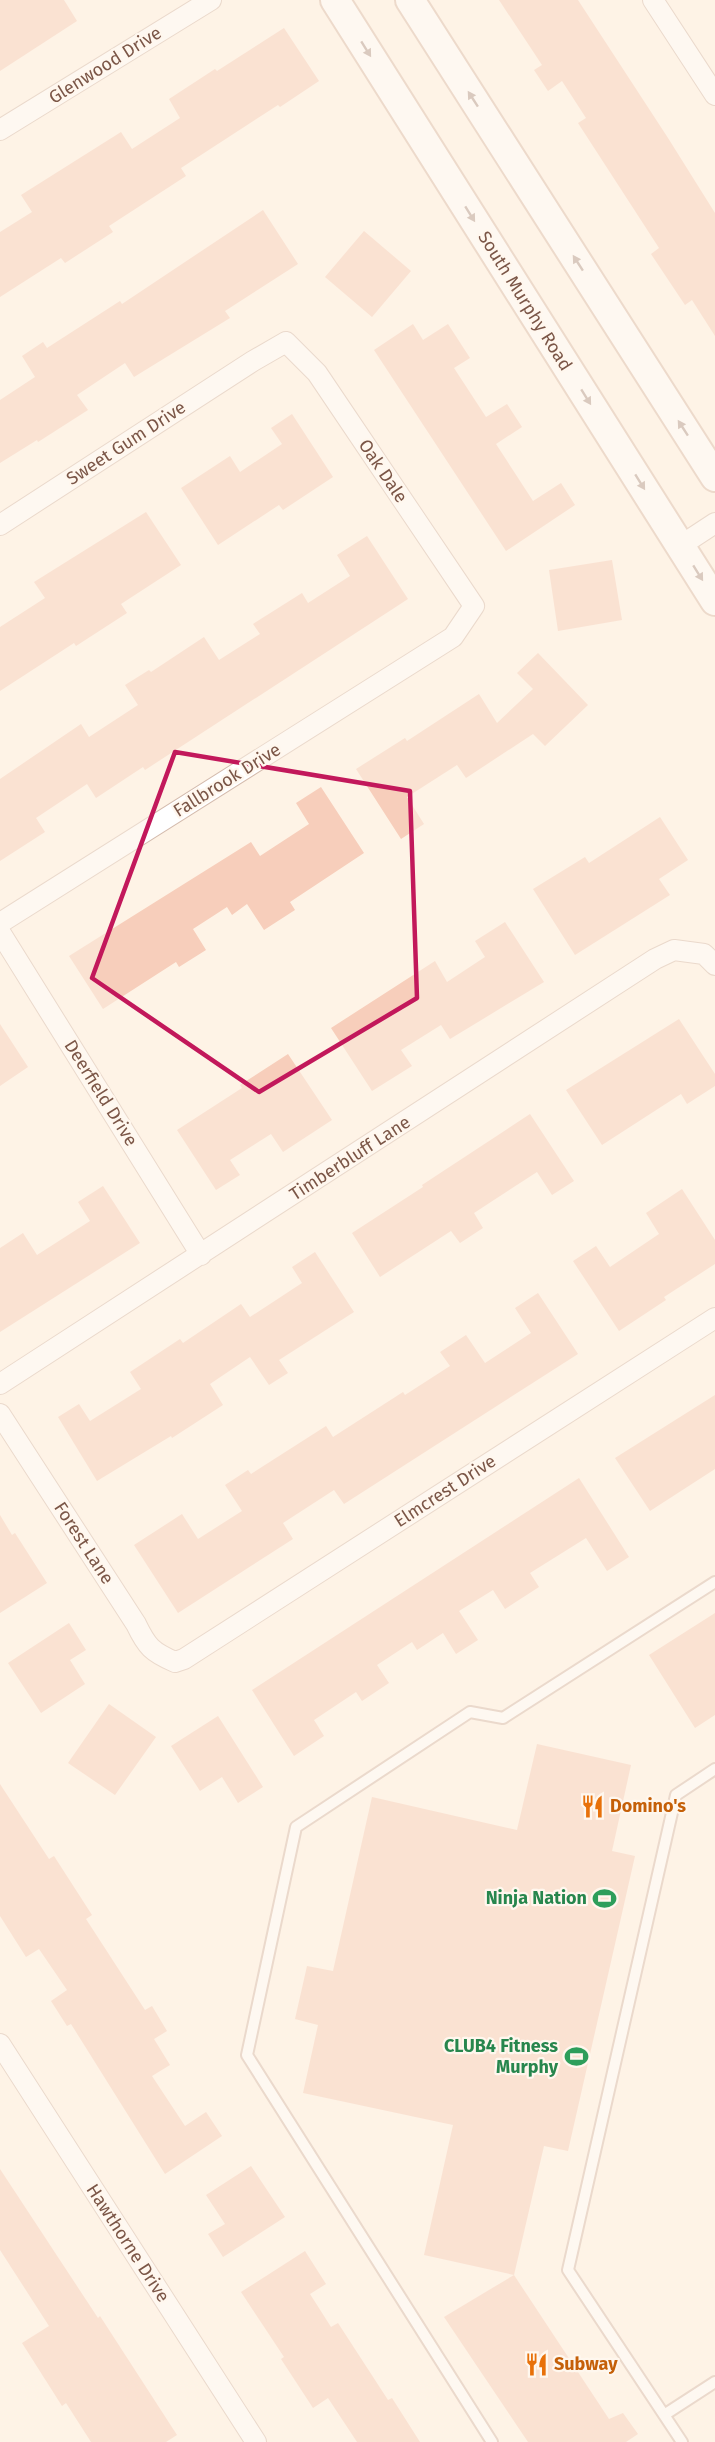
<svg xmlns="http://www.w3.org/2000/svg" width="715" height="2442" font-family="'Fira Sans',sans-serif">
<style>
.building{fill:#f7cebb}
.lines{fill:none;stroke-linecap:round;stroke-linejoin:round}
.service-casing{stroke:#d4bbad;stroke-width:14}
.minor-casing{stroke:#d4bbad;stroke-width:22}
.secondary-casing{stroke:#dabdac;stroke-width:32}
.service{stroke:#fff;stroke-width:10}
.minor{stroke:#fff;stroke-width:20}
.secondary{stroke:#fff;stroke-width:28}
.oneway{fill:#b09a91}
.marked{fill:none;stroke:#c2185b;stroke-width:4.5;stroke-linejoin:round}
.labels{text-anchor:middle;stroke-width:4.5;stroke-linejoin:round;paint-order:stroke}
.street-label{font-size:18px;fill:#7b5647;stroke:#fff7ee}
.food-label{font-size:18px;font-weight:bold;fill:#c56008;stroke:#fff7ee;text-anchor:start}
.leisure-label{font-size:18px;font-weight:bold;fill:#27864d;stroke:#fff7ee;text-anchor:end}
</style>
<rect width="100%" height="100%" fill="#fef3e6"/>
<!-- building -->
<path class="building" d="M0,0H64L77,21L0,71Z
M499,0H578L668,138L715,213V336L692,300L685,305L651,254L659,248L578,123L586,118L562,81L548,91L534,70L542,65Z
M284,28L319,81L280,107L278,105L181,168L186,176L109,226L113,232L65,263L61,258L0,297V232L32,212L21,195L121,132L132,149L180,118L169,99L215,69L217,71Z
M263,210L298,264L225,311L230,318L134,377L125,363L77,395L88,410L38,442L37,440L0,463V400L35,377L22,356L43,342L47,348L120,301L122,304Z
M364,231L411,271L372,317L325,277Z
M413,324L423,340L448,324L470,358L454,368L486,417L507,404L522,427L496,444L533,501L561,483L575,505L506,551L374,350Z
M292,414L333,477L283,510L279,505L218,545L181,488L230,456L240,472L282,444L271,428Z
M146,512L181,565L121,604L127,613L76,646L74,643L0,691V627L45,598L34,582Z
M367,536L408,599L145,770L143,767L96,798L87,784L36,818L45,832L0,861V779L81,724L89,737L138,705L125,685L149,670L151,672L204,637L219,660L260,634L253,624L302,593L308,603L350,576L337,555Z
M612,560L622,620L558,631L549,570Z
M538,653L588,705L545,746L533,734L466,778L457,765L407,797L424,824L401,839L356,769L405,738L407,741L479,694L497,723L533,689L517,673Z
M321,787L364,853L290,902L295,910L264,930L247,904L232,915L227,907L193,929L206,950L179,967L176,962L103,1009L69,956L251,842L260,856L309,824L296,803Z
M660,817L688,860L659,879L670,895L575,955L533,889L585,857L589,863Z
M505,922L544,982L450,1039L441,1025L401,1050L412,1066L372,1091L331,1028L435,961L447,982L485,957L475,941Z
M679,1019L715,1074V1086L687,1104L681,1094L602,1145L566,1090Z
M0,1024L28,1067L0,1086Z
M288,1054L332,1120L283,1152L271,1134L230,1160L240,1175L216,1190L177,1130L242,1088L240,1085Z
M530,1114L574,1181L552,1195L537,1172L474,1213L483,1228L460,1243L451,1231L380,1277L352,1233L423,1187L422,1185Z
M103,1186L140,1243L0,1332V1248L23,1233L37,1255L90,1221L78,1202Z
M682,1189L715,1240V1264L664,1297L666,1300L619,1331L573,1261L596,1246L610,1267L659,1234L646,1213Z
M315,1252L354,1312L279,1360L288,1373L269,1385L250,1357L210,1384L223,1405L172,1438L171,1436L97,1481L58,1417L79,1404L90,1421L141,1389L130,1372L180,1339L183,1343L241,1304L250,1317L302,1283L292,1267Z
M538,1293L578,1354L344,1504L334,1490L283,1523L293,1539L178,1613L134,1545L182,1514L198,1539L242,1511L225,1485L248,1470L251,1474L326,1426L333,1437L403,1392L405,1395L450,1366L440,1352L466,1335L485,1363L531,1333L515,1308Z
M715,1395V1469L650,1511L615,1458Z
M579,1478L629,1557L607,1571L586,1538L530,1573L539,1587L505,1609L493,1590L459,1611L478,1640L456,1654L443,1633L417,1650L412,1642L377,1665L389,1683L362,1701L356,1692L314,1720L324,1736L294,1756L252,1690Z
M0,1515L12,1535L15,1533L47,1583L0,1613Z
M715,1613V1715L695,1728L649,1655Z
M69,1623L86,1650L70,1660L85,1684L41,1713L8,1663Z
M109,1704L156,1737L115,1795L68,1763Z
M218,1716L263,1787L238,1803L222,1777L200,1791L171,1746Z
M537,1744L631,1765L612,1851L635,1856L568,2151L544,2146L514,2275L424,2255L453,2125L303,2093L318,2025L295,2019L307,1966L333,1971L372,1797L517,1830Z
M0,1784L49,1859L54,1856L92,1915L86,1919L145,2010L152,2006L167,2031L154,2039L170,2065L152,2076L185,2126L206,2112L222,2136L165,2174L71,2024L67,2026L51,2001L67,1990L39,1949L26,1957L0,1916Z
M251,2166L285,2217L223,2257L208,2234L225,2224L206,2195Z
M0,2169L98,2318L100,2316L177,2435L166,2442H91L66,2403L62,2406L22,2343L49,2326L0,2250Z
M305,2251L326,2284L310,2294L331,2327L338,2323L388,2400L392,2398L420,2442H357L328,2398L313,2408L281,2359L284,2357L241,2292Z
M514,2275L609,2419L623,2413L638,2434L626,2442H528L444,2317Z"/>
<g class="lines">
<defs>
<path id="service" d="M664,2415L715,2382
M492,2442L247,2055L296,1827L470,1712L503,1718L715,1582
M682,2442L568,2270L676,1795L715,1769"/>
<path id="minor" d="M653,0L715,95
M0,130L211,0
M0,525L253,361L286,342L317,373L474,606L453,637L0,923
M680,546L715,523
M0,932L201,1255
M0,1384L655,959L674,950L704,954L715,965
M0,1414L136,1624C147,1647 152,1652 175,1662L184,1659L715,1318
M0,2044L256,2442"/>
<path id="secondary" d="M335,0L715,601
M410,0L715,477"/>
</defs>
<!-- service casing -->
<use href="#service" class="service-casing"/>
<!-- minor casing -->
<use href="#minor" class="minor-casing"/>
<!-- secondary casing -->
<use href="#secondary" class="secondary-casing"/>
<!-- service -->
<use href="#service" class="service"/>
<!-- minor -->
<use href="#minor" class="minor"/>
<!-- secondary -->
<use href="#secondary" class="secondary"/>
</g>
<!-- one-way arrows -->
<defs><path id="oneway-solid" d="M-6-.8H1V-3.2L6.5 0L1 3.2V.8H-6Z" transform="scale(1.5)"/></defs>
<g class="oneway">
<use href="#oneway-solid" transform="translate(366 49) rotate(58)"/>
<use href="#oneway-solid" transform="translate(473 99) rotate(-123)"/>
<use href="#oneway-solid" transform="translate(470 214) rotate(58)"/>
<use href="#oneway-solid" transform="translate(578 263) rotate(-123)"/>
<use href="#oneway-solid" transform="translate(586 397) rotate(58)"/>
<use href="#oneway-solid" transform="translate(683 428) rotate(-123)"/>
<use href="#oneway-solid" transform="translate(640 482) rotate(58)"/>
<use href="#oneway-solid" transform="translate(698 573) rotate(58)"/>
</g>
<!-- marked area -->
<path d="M0 0H715V2442H0ZM175,752L410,791L417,998L259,1092L92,978Z" fill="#fef3e6" fill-opacity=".55" fill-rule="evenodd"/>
<path class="marked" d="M175,752L410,791L417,998L259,1092L92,978Z"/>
<!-- icons -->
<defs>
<symbol id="restaurant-bare" viewBox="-9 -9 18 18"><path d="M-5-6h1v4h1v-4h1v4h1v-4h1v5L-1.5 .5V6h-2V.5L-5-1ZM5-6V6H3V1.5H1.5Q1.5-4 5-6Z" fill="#e8710a" stroke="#fff7ee" stroke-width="2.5" paint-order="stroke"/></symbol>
<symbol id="stadium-bare" viewBox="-9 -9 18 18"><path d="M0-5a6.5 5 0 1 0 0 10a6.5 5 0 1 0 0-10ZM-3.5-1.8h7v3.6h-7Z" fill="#2e9e5b" stroke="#fff7ee" stroke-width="2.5" paint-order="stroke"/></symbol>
</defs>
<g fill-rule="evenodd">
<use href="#restaurant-bare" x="576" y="1790" width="33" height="33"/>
<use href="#stadium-bare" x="588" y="1882" width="33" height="33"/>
<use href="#stadium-bare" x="560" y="2040" width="33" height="33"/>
<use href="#restaurant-bare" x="520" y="2348" width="33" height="33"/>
</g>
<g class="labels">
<!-- street labels -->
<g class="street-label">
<text transform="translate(105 65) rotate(-32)" y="6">Glenwood Drive</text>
<text transform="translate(525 301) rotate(58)" y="6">South Murphy Road</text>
<text transform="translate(126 443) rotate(-33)" y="6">Sweet Gum Drive</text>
<text transform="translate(383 471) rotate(56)" y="6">Oak Dale</text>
<text transform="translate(227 780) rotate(-32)" y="6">Fallbrook Drive</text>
<text transform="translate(101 1093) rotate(58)" y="6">Deerfield Drive</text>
<text transform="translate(350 1158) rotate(-33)" y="6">Timberbluff Lane</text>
<text transform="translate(445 1491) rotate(-33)" y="6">Elmcrest Drive</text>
<text transform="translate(84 1543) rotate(57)" y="6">Forest Lane</text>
<text transform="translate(128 2243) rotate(57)" y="6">Hawthorne Drive</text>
</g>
<!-- food labels -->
<g class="food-label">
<text x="610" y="1812">Domino's</text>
<text x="554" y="2370">Subway</text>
</g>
<!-- leisure labels -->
<g class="leisure-label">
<text x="587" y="1904">Ninja Nation</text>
<text x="558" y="2052">CLUB4 Fitness<tspan x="558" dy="21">Murphy</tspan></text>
</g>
</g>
</svg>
